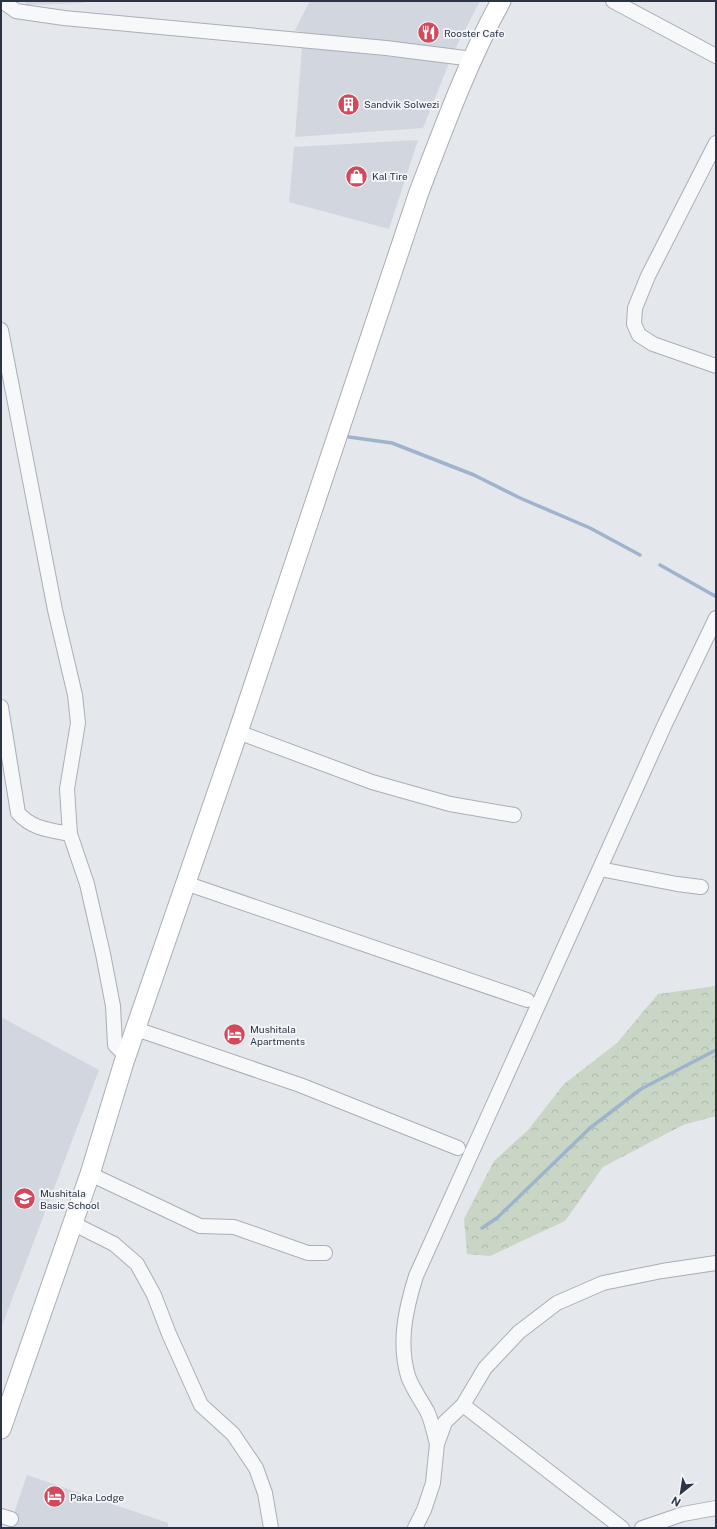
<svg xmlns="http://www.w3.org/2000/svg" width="717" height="1529" font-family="'Public Sans',sans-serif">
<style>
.built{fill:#d2d6de}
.forest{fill:url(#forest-crowns)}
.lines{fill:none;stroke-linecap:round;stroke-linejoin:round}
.stream{stroke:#9fb4cc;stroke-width:3.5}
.street-casing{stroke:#a9aeb7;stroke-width:16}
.secondary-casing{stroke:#a9aeb7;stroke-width:21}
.street{stroke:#f7f8fa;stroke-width:14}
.secondary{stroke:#fff;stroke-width:19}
.labels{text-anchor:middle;stroke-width:3.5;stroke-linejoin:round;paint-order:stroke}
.poi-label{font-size:10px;fill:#2b3445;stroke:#f4f6f9;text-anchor:start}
</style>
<defs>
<pattern id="forest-crowns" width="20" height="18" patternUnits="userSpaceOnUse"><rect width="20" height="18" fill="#c9d6c5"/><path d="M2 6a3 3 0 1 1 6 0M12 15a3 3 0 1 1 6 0" fill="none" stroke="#adb8ab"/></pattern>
</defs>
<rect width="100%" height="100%" fill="#e4e7ec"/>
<!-- built -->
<path class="built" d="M25,1H85V3L26,5Z
M310,1H480L455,49L304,33L295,30Z
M302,47L449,63L423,128L295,137Z
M418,140L389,229L289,202L294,147Z
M1,1017L99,1070L1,1328Z
M27,1475L168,1523V1528H9Z"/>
<!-- forest -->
<path class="forest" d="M716,986V1116L683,1125L603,1167L565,1221L490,1256L467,1254L464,1219L494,1161L528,1130L564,1084L617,1043L658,994Z"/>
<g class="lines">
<!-- stream -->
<path class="stream" d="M349,437L392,443L474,475L520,498L590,528L640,555
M660,565L715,596
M482,1228L497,1218L590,1128L641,1089L716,1050"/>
<defs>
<path id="street" d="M2,1L16,11L64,18L386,48L473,59
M613,1L716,56
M716,143L648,276L635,308L634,324L639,335L653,344L716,366
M1,330L55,610L75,695L78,723L67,789L70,834L87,884L103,954L113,1006L115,1045L120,1050L128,1053
M1,707L18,813C32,829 50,830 70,834
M238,732L372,782L450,804L514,815
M600,869L677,884L701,887
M185,883L527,1000
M136,1029L300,1085L458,1148
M90,1174L200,1226L234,1227L308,1253H325
M72,1223L114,1244L137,1264L154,1295L169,1334L201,1405L233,1434L256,1468L265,1493L271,1528
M463,1405L622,1528
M437,1444C434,1433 432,1421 427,1411C421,1400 412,1388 408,1376C398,1342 406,1308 416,1276L665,724L716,618
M1,1516L11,1519
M415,1528L424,1510L433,1483L437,1444L445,1422L463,1405L485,1368L519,1332L557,1303L603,1283L662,1271L716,1263
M642,1528L683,1514L716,1508"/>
<path id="secondary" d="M1,1429L90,1174L124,1062L238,732L419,192C444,127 468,61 501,1"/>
</defs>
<!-- street casing -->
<use href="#street" class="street-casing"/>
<!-- secondary casing -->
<use href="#secondary" class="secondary-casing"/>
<!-- street -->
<use href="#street" class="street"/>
<!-- secondary -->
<use href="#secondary" class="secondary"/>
</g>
<!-- icons -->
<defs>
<symbol id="restaurant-disc" viewBox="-11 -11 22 22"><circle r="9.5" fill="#d1495b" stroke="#f4f6f9"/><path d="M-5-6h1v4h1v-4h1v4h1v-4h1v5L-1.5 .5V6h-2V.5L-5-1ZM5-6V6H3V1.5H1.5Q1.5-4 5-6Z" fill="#fff"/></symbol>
<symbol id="building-disc" viewBox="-11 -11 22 22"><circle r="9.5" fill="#d1495b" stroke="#f4f6f9"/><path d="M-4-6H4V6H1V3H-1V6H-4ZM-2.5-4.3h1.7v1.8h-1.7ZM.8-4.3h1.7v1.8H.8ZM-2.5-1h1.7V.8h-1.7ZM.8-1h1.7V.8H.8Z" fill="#fff"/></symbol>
<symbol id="shop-disc" viewBox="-11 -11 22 22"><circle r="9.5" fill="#d1495b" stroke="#f4f6f9"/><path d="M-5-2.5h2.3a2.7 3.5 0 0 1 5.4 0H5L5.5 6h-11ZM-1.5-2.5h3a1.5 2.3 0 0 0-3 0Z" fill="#fff"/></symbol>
<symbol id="hotel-disc" viewBox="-11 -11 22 22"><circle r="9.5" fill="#d1495b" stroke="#f4f6f9"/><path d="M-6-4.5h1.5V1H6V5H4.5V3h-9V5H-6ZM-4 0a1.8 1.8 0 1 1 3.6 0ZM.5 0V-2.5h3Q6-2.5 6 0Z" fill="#fff"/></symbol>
<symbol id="school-disc" viewBox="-11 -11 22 22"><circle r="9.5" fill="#d1495b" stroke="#f4f6f9"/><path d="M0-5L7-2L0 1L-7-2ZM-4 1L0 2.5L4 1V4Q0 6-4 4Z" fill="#fff"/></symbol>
</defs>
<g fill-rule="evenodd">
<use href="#restaurant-disc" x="416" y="20" width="25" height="25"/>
<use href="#building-disc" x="336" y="92" width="25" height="25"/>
<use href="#shop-disc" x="344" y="164" width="25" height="25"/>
<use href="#hotel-disc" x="222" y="1022" width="25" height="25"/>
<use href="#school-disc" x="12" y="1186" width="25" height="25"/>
<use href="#hotel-disc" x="42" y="1484" width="25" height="25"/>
</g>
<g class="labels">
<!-- poi labels -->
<g class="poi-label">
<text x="444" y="37">Rooster Cafe</text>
<text x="364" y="108">Sandvik Solwezi</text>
<text x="372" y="180">Kal Tire</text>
<text x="250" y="1033">Mushitala<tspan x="250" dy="12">Apartments</tspan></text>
<text x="40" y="1197">Mushitala<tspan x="40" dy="12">Basic School</tspan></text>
<text x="70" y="1501">Paka Lodge</text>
</g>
</g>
<!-- border -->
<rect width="717" height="1529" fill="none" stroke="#2b3445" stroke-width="4"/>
<!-- north arrow -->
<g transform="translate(681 1493) rotate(210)" stroke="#f4f6f9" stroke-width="3" paint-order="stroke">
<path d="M0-3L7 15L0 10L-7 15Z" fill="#2b3445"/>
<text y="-6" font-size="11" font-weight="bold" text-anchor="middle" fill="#2b3445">N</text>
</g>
</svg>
